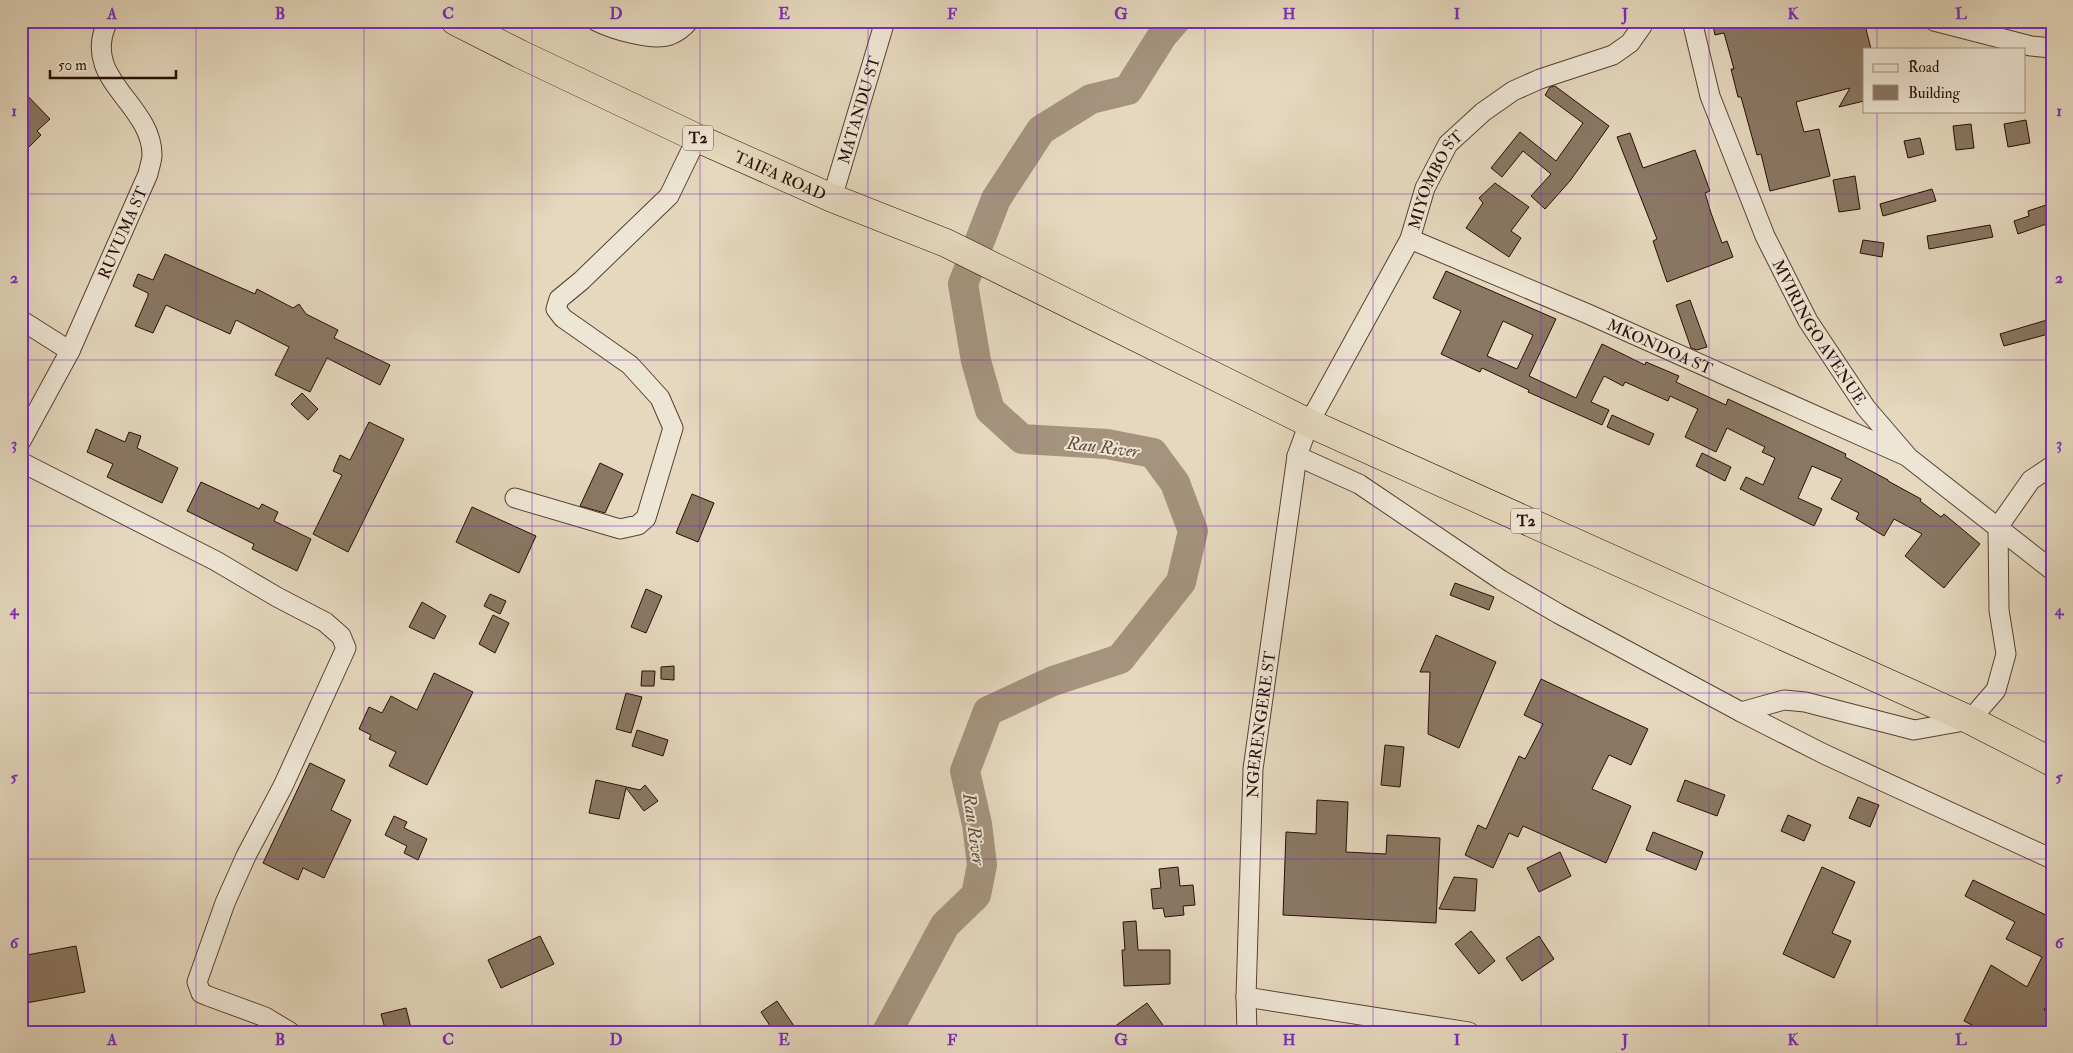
<svg xmlns="http://www.w3.org/2000/svg" width="2073" height="1053" font-family="'IM FELL Double Pica',serif">
<style>
.lines{fill:none;stroke-linecap:round;stroke-linejoin:round}
.river{stroke:#a5937e;stroke-width:30}
.building{fill:#8a7764;stroke:#280e03;fill-rule:evenodd}
.minor-casing{stroke:#574032;stroke-width:21}
.trunk-casing{stroke:#280e03;stroke-width:29}
.minor{stroke:#eee6d5;stroke-width:19}
.trunk{stroke:#e5d8be;stroke-width:28}
.grid{fill:none;stroke:#7b2cbf;stroke-width:1;stroke-opacity:0.55}
.labels{text-anchor:middle;stroke-width:4;stroke-linejoin:round;paint-order:stroke}
.shield{fill:#eee6d5;stroke:#634f42;stroke-width:1}
.shield-label{font-size:15px;font-weight:bold;fill:#280e03}
.street-label{font-size:16px;fill:#280e03;stroke:#eee6d5}
.water-label{font-size:18px;font-style:italic;fill:#604a3a;stroke:#eee6d5}
.neatline{fill:none;stroke:#7b2cbf;stroke-width:2}
.grid-label{font-size:16px;text-anchor:middle;font-weight:bold;fill:#7b2cbf}
</style>
<rect width="100%" height="100%" fill="#e5d8be"/>
<filter id="stains"><feTurbulence type="fractalNoise" baseFrequency=".004" numOctaves="4"/><feColorMatrix values="0 0 0 0 .2 0 0 0 0 .09 0 0 0 0 .02 0 0 0 .5 -.17"/></filter>
<radialGradient id="worn" r=".72"><stop offset=".6" stop-color="#630" stop-opacity="0"/><stop offset="1" stop-color="#630" stop-opacity=".3"/></radialGradient>
<g class="lines">
<!-- river -->
<path class="river" d="M887,1032L945,925L976,895L982,865L977,824L965,771L988,711L1053,681L1120,659L1181,582L1193,531L1175,483L1153,453L1107,444L1022,439L990,410L976,361L963,284L996,199L1041,130L1091,99L1128,90L1162,36L1175,21"/>
</g>
<!-- building -->
<path class="building" d="M1712,21H1756L1758,27L1782,21H1864L1871,49H1864V101L1839,107L1850,88L1796,102L1804,132L1819,129L1830,176L1770,191L1761,154L1757,155L1741,97H1738L1731,69H1734L1724,33L1715,35Z
M1555,86L1609,126L1570,181L1545,209L1531,196L1551,174L1523,151L1502,177L1491,168L1520,132L1556,161L1583,123L1545,95L1550,87Z
M21,89L50,119L37,131L41,135L28,148L21,141Z
M2026,120L2030,143L2008,147L2004,124Z
M1971,124L1974,148L1956,150L1953,126Z
M1630,133L1643,168L1695,150L1710,191L1705,193L1711,213L1722,243L1727,241L1733,257L1667,282L1653,241L1657,239L1617,137Z
M1920,138L1924,154L1908,158L1904,141Z
M1855,176L1860,209L1839,212L1833,180Z
M1495,183L1529,207L1511,231L1521,238L1509,257L1466,228L1483,203L1479,198Z
M1932,189L1936,201L1883,216L1880,204Z
M2052,203V222L2018,234L2014,221L2029,216L2028,211Z
M1990,225L1993,237L1929,249L1927,236Z
M1863,240L1884,243L1882,257L1860,253Z
M165,254L255,294L257,289L293,308L299,304L306,314L338,330L334,338L390,365L380,385L327,358L310,392L275,375L289,347L236,320L230,334L166,305L153,333L135,326L148,296V293L133,286L138,274L153,280Z
M1446,271L1556,319L1529,376L1576,398L1602,344L1645,365L1646,362L1679,376L1676,382L1726,405L1728,399L1846,454L1845,457L1888,480V481L1921,499L1920,501L1941,517L1944,514L1980,544L1944,588L1905,556L1922,534L1894,519L1884,536L1856,519L1859,513L1831,499L1842,479L1812,466L1798,498L1822,509L1814,526L1740,489L1746,477L1763,485L1775,458L1762,452L1765,447L1727,428L1716,452L1685,437L1698,409L1670,396L1668,401L1625,382L1623,386L1604,376L1591,402L1609,410L1602,425L1528,392L1529,390L1482,368L1480,372L1441,354L1461,311L1433,298ZM1503,321L1533,335L1517,369L1487,356Z
M1690,300L1707,347L1697,350L1691,348L1676,305Z
M2047,320V322L2052,321V333L2004,346L2000,334Z
M302,393L318,409L308,420L291,404Z
M1612,415L1654,434L1649,445L1607,427Z
M369,422L404,439L348,552L313,534L342,475L333,471L340,455L350,460Z
M96,429L125,442L129,432L141,436L137,448L178,468L162,503L107,477L113,464L87,452Z
M1702,453L1731,467L1725,481L1696,466Z
M600,463L623,474L605,513L580,506Z
M201,482L259,509L262,504L278,512L274,521L311,539L297,571L252,549L254,544L187,511Z
M692,494L714,503L698,542L676,533Z
M472,507L536,536L519,573L456,542Z
M1455,583L1494,597L1489,610L1450,595Z
M646,589L662,596L646,633L631,627Z
M490,594L506,601L500,614L484,606Z
M422,602L446,616L434,639L409,627Z
M493,615L509,623L495,653L479,644Z
M1436,635L1496,662L1459,748L1428,734L1430,672H1420Z
M674,666V680L661,679V667Z
M642,671H655L654,686H641Z
M434,673L473,692L427,785L389,766L396,752L369,739L371,735L359,729L369,707L382,713L391,696L417,710Z
M1541,679L1648,729L1631,765L1609,755L1592,789L1631,806L1606,863L1523,826L1518,837L1509,833L1493,868L1465,855L1478,825L1486,829L1519,756L1525,759L1543,724L1524,715Z
M626,693L642,697L631,733L616,729Z
M637,730L668,740L663,756L632,746Z
M1385,745L1404,747L1400,787L1381,785Z
M310,763L345,780L331,810L351,820L324,878L303,868L298,880L263,863Z
M596,780L640,790L645,785L658,801L644,811L626,788L619,819L589,813Z
M1685,780L1725,795L1717,816L1677,801Z
M1858,797L1879,805L1870,827L1849,818Z
M1317,800L1348,802L1346,852L1386,854L1387,835L1440,838L1436,923L1283,915L1286,832L1316,834Z
M1788,815L1811,825L1804,841L1781,831Z
M394,816L407,822L404,828L427,839L418,860L404,853L407,846L385,835Z
M1653,832L1703,852L1696,870L1646,850Z
M1560,852L1571,876L1539,892L1527,868Z
M1178,867L1180,886L1193,885L1195,905L1183,906L1184,915L1165,917L1163,908L1153,909L1151,889L1161,888L1159,869Z
M1822,867L1855,882L1832,933L1851,941L1834,978L1783,954Z
M1454,877L1477,879L1475,911L1439,909Z
M1973,880L2052,918V994L2044,1010L2052,1013V1032H1986L1964,1021L1991,965L2027,987L2042,957L2006,939L2015,922L1965,896Z
M1136,921L1138,950H1170V984L1124,986L1122,950H1125L1123,922Z
M1471,931L1495,961L1479,974L1455,944Z
M540,936L554,964L501,988L488,960Z
M1539,936L1554,959L1522,981L1506,958Z
M76,946L85,992L21,1004V956Z
M777,1001L794,1026L786,1032H774L761,1012Z
M1147,1003L1168,1032H1107Z
M406,1008L412,1032H386L381,1014Z"/>
<g class="lines">
<defs>
<g id="minor">
<path d="M596,21C612,29 653,42 670,35C678,32 684,27 689,21"/>
<path id="s1" d="M1692,21L1710,96L1765,236L1808,321L1866,408L1909,458L2052,570"/>
<path d="M1934,21L2031,46L2052,48"/>
<path id="s2" d="M832,198L885,21"/>
<path id="s3" d="M1410,239L1588,314L1904,455"/>
<path d="M21,320L70,351"/>
<path id="s4" d="M21,441L70,351L148,174C149,168 152,161 152,155C152,103 79,79 108,21"/>
<path d="M1297,456L1359,484L1501,580L1559,614L1741,712L1824,754L2052,859"/>
<path d="M21,462L216,561L277,597L325,622L341,636L346,648L283,786L246,856L225,903L197,982L201,993L208,996L265,1017L290,1032"/>
<path d="M515,498L620,529L638,525L646,518L673,428L660,398L630,365L563,318L556,309L559,299L581,281L669,196L697,138"/>
<path d="M1741,712L1784,700L1805,702L1914,730L1970,720L1996,690L2006,654L1999,610L1998,527L2031,480L2052,466"/>
<path d="M1246,997L1469,1032"/>
<path id="s5" d="M1247,1032L1246,997L1253,769L1297,456L1309,423L1410,239L1425,188L1448,144L1483,112L1513,91L1540,79L1613,55L1630,43L1642,26L1643,21"/>
</g>
<g id="trunk">
<path id="s6" d="M455,21L520,54L697,138L832,198L946,243L1309,423L1970,720L2052,762"/>
</g>
</defs>
<!-- minor casing -->
<use href="#minor" class="minor-casing"/>
<!-- trunk casing -->
<use href="#trunk" class="trunk-casing"/>
<!-- minor -->
<use href="#minor" class="minor"/>
<!-- trunk -->
<use href="#trunk" class="trunk"/>
</g>
<!-- grid -->
<path class="grid" d="M196,21V1032M364,21V1032M532,21V1032M700,21V1032M868,21V1032M1037,21V1032M1205,21V1032M1373,21V1032M1541,21V1032M1709,21V1032M1877,21V49M1877,111V1032M21,194H2052M21,360H2052M21,526H2052M21,693H2052M21,859H2052"/>
<g class="labels">
<!-- shield labels -->
<g class="shield">
<rect x="683" y="125.5" width="30" height="25" rx="4"/>
<rect x="1511" y="508.5" width="30" height="25" rx="4"/>
</g>
<g class="shield-label">
<text x="698" y="143">T2</text>
<text x="1526" y="526">T2</text>
</g>
<!-- street labels -->
<g class="street-label">
<text dy="6" stroke="none"><textPath href="#s2" startOffset="92">MATANDU ST</textPath></text>
<text dy="6" stroke="none"><textPath href="#s6" startOffset="360">TAIFA ROAD</textPath></text>
<text dy="6" stroke="none"><textPath href="#s5" startOffset="889">MIYOMBO ST</textPath></text>
<text dy="6" stroke="none"><textPath href="#s4" startOffset="232">RUVUMA ST</textPath></text>
<text dy="6" stroke="none"><textPath href="#s1" startOffset="338">MVIRINGO AVENUE</textPath></text>
<text dy="6" stroke="none"><textPath href="#s3" startOffset="272">MKONDOA ST</textPath></text>
<text dy="6" stroke="none"><textPath href="#s5" startOffset="308">NGERENGERE ST</textPath></text>
</g>
<!-- water labels -->
<g class="water-label">
<text transform="translate(1103 447) rotate(7)" y="6">Rau River</text>
<text transform="translate(974 829) rotate(82)" y="6">Rau River</text>
</g>
</g>
<!-- margin -->
<rect width="2073" height="1053" fill="none" stroke="#e5d8be" stroke-width="55"/>
<!-- legend -->
<rect x="1863" y="48" width="162" height="65" fill="#eee6d5" stroke="#9f9081"/>
<rect x="1873" y="64" width="25" height="8" fill="#eee6d5" stroke="#9f9081"/>
<text x="1908" y="72" font-size="15" fill="#280e03">Road</text>
<rect x="1873" y="85" width="25" height="15" fill="#8a7764" stroke="#9f9081"/>
<text x="1908" y="98" font-size="15" fill="#280e03">Building</text>
<!-- scale -->
<path d="M50 70v8h126v-8" fill="none" stroke="#280e03" stroke-width="2.5"/>
<text x="58" y="70" font-size="15" fill="#280e03" stroke="#eee6d5" stroke-width="4" paint-order="stroke">50 m</text>
<rect x="28" y="28" width="2018" height="998" class="neatline"/>
<g class="grid-label">
<text x="112" y="19">A</text>
<text x="280" y="19">B</text>
<text x="448" y="19">C</text>
<text x="616" y="19">D</text>
<text x="784" y="19">E</text>
<text x="952" y="19">F</text>
<text x="1121" y="19">G</text>
<text x="1289" y="19">H</text>
<text x="1457" y="19">I</text>
<text x="1625" y="19">J</text>
<text x="1793" y="19">K</text>
<text x="1961" y="19">L</text>
<text x="14" y="116">1</text>
<text x="2059" y="116">1</text>
<text x="14" y="283">2</text>
<text x="2059" y="283">2</text>
<text x="14" y="449">3</text>
<text x="2059" y="449">3</text>
<text x="14" y="615">4</text>
<text x="2059" y="615">4</text>
<text x="14" y="782">5</text>
<text x="2059" y="782">5</text>
<text x="14" y="948">6</text>
<text x="2059" y="948">6</text>
<text x="112" y="1045">A</text>
<text x="280" y="1045">B</text>
<text x="448" y="1045">C</text>
<text x="616" y="1045">D</text>
<text x="784" y="1045">E</text>
<text x="952" y="1045">F</text>
<text x="1121" y="1045">G</text>
<text x="1289" y="1045">H</text>
<text x="1457" y="1045">I</text>
<text x="1625" y="1045">J</text>
<text x="1793" y="1045">K</text>
<text x="1961" y="1045">L</text>
</g>
<rect width="100%" height="100%" filter="url(#stains)"/>
<rect width="100%" height="100%" fill="url(#worn)"/>
</svg>
